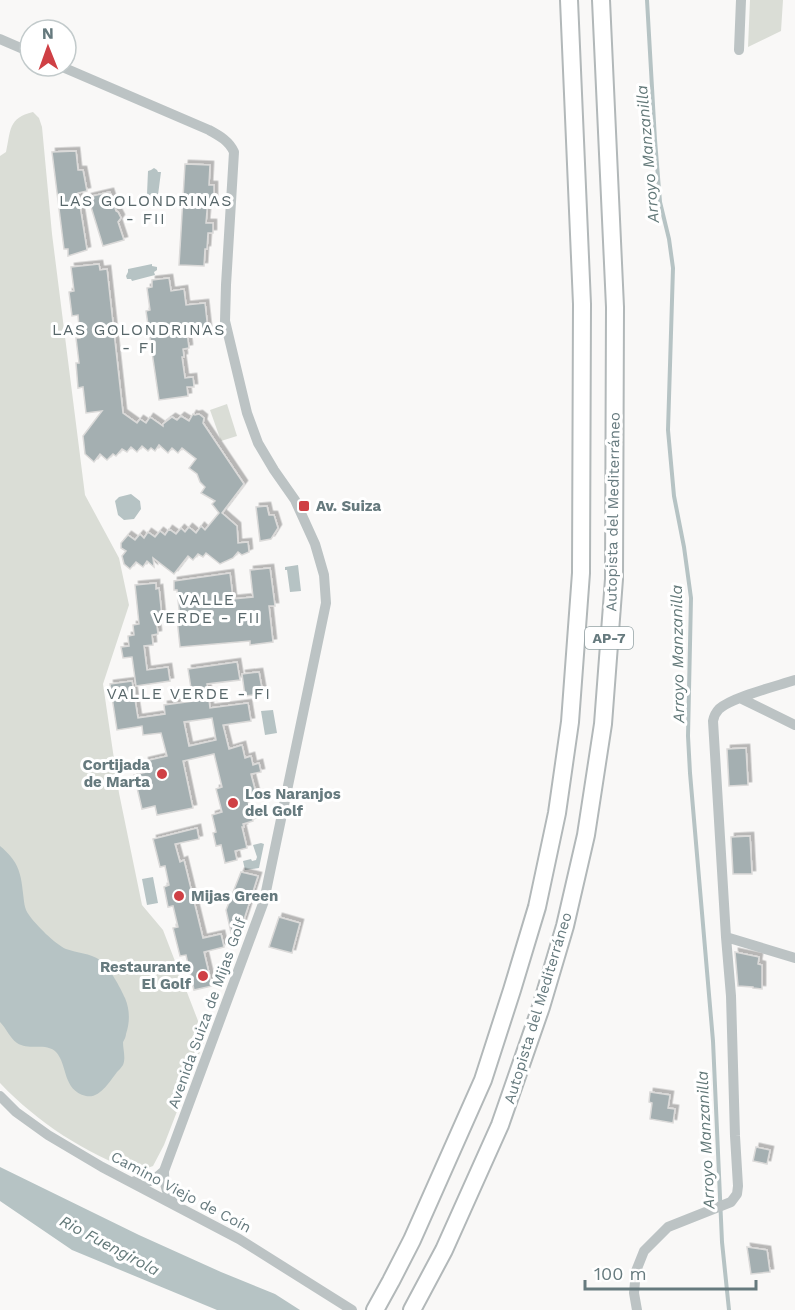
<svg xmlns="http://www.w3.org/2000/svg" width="795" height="1310" font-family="'Work Sans',sans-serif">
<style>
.green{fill:#daddd6}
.water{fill:#b6c3c4}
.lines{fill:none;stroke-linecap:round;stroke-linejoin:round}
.stream{stroke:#b6c3c4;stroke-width:4}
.building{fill:#a4afb1;stroke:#dbdad9;stroke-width:1.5;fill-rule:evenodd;filter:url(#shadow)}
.highway-casing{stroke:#b2b8b9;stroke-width:20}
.minor{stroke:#bcc3c4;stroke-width:10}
.highway{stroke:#fff;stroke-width:16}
.poi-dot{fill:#cf4045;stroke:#fff;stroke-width:2}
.labels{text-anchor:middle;stroke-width:6;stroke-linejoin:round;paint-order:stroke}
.shield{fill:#fff;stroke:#94a2a5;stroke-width:1.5}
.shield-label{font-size:14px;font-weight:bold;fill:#667a7e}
.poi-label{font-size:15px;font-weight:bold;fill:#667a7e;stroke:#fff;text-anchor:start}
.street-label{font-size:15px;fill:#667a7e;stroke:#fff}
.water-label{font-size:16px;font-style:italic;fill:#627878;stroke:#fff}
.neighbourhood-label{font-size:16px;letter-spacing:1.5px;fill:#58676a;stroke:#fff}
</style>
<defs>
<filter id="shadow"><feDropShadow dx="3.5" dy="-3.5" stdDeviation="0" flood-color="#0004"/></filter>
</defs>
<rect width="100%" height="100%" fill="#f9f8f7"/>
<!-- green -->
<path class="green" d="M750,0H783L781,31L748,47Z
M33,112L39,118L42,127L52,234L85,495L119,558L129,605L103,684L119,793L142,905L163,930L205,1039L164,1145L153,1166L137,1172C85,1153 38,1123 0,1083V156L6,152C11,130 8,118 33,112Z
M227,404L237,436L221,441L210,410Z"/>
<!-- water -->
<path class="water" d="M154,168L157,170L158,172H161L158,195H155L154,199H152L149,195L147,194L148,171L151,170Z
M152,264V266L157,267V270L154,272L155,275L132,281L131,279H127L126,276L128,272V269Z
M131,494L140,501L141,509L134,519L124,520L118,515L115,501L119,497Z
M298,565L301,591L290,592L287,570H285V567Z
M273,710L277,733L265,735L261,711Z
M261,843L264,844L259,868L245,870L243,861L251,859L252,861L256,860L257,857L253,845Z
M0,846C17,860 21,871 23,893C24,900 24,909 29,915C36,925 55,944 66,949C77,953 90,953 100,960C109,966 121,989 125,998C130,1010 130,1022 126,1034C126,1036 124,1041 123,1042C123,1050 126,1058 123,1065C121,1068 119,1070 117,1072C110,1081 100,1099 86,1096C62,1090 68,1065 56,1052C46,1042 29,1051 17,1043C10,1038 6,1028 0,1022Z
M153,877L158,903L147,905L142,879Z
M0,1167L139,1235L221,1272L275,1294L300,1310H217L72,1250L0,1201Z"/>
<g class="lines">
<!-- stream -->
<path class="stream" d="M647,0L655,140L660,202L669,239L673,268L668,430L674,496L684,547L691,598L688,736L690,773L713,1041L722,1242L729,1310"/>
</g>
<!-- building -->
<path class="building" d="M76,151L78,170H83L87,191L78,193L87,250L68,256V249H64L52,152Z
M185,164L210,165L209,185H214V199H208L206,223H213V233H208L207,249H205L204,266L179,265Z
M110,192L116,211L118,212L121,218L118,222L124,240L103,246L88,197Z
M99,264L100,270L107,269L123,413L137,423L140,419L146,423L150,417L163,426V424L172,417L177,420L181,416L189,421L193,414L195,415L199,414L204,418L203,423L244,484L222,513L237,526L238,543L248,542L249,552L242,555L238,552L233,558L220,564L206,553L203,557L198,554L193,560L188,556L174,574L153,558L154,567L147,561L143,567L136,562L130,569L124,564L122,556L126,551L121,548V543L128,535L135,540L140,534L144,538L148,532L155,537L160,531L165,535L169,529L176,534L181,528L185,532L189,527L196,533L201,526L205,530L219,513L212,504L215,501L201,493L205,487L200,482L197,474L189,468L196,459L182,448L178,453L172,448L168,453L159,445L155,451L151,448L148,451L142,446L137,452L131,447L127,452L122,449L116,456L113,454L107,460L100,454L94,462L85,454L83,436L102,411L86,413L83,387L78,388L76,363H79L76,338H80L78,315L72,316L69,292L74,291L71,267Z
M169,278L171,291L184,289L186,305L205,303L208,330L187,332L189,348L183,349L184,357H182L185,378L193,377L194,387H187L188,396L159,400L146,311L150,310L147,288L152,287V280Z
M267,506L269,515H274L278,528L271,539L260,541L256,507Z
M270,568L275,606H269L273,642L250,645V641L180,647L177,619H180L177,590H174V581L230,573L233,599L253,597L250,570Z
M156,583V589L159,588L162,617L156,618L158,634L152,635L153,645L144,646L147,670L168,667L170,681L136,686L132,657L123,658L121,647L129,646L128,636L134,635L133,625L139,624L135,585Z
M237,662L240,680L207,684L210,708L248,703L251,721L223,725L229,749L242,745L245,758L251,756L253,765L259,763L261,772L251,774L257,797L250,798L251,800L248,801L253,821L243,824L244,827H242L247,848L235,851L237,860L225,863L221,845L216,846L213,833L216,832L212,815L222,812L216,789L222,787L214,754L183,761L193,808L157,815L155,806L142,809L134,775L147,772L145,761L167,756L161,733L143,735L142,726L117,730L110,684L132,681L138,718L165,714L164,705L193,701L188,669ZM212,718L216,740L189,746L184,722Z
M259,672L263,694L245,696L242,674Z
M746,748L748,785L729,786L727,749Z
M197,828L199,839L175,844L180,862L184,860L203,938L221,934L224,947L204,952L212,986L194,990L186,955L180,956L173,928L178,927L173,906L168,907L164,887L169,885L165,866L160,867L153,839Z
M750,836L752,874H733L731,837Z
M241,872L258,876L239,935L232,937L226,910Z
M279,917L300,923L292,953L269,947Z
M735,952L759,957L758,964L762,965V989L753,988V987L738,986Z
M650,1092L670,1095L668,1108L675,1109L673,1123L650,1119L652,1103L649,1102Z
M756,1147L770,1150L767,1164L753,1161Z
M747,1247L767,1250L770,1272L751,1274Z"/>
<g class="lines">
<defs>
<path id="highway" d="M375,1310L391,1281L412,1240L483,1080L512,990L537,907L557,813L570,722L581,573L582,304L569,0
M412,1310L444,1250L500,1125L541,1007L565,926L586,835L603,724L614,579L615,307L601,0"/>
</defs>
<!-- highway casing -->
<use href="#highway" class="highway-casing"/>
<!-- minor -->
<path class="minor" d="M0,39L30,52
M739,50L741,0
M60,66L209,130C220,136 229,141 234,152L226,285L225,321L247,413L258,443L274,470L295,500L315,544L324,575L326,603L264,901L164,1171C164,1186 167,1195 177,1206
M740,698L795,725
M726,937L795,958
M0,1096L16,1112L48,1135L102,1167L239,1239L352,1310
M135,1181C150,1184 153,1181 164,1171
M637,1310L634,1293L636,1271L644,1251L668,1227L731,1202L737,1194L738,1186L735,1136L731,996L726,937L713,721C714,716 716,712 719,709C732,697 777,686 795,680"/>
<!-- highway -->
<use href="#highway" class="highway"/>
</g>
<!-- markers -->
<g class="poi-dot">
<rect x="298" y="500" width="12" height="12" rx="3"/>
<circle cx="162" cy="774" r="6"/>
<circle cx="233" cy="803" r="6"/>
<circle cx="179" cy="896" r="6"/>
<circle cx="203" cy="976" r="6"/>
</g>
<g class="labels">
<!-- shield labels -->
<rect class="shield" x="585" y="627" width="48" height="22" rx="4.5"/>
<g class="shield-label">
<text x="609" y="643">AP-7</text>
</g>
<!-- poi labels -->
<g class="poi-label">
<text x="316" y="511">Av. Suiza</text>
<text x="150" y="770" text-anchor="end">Cortijada<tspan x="150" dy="17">de Marta</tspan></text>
<text x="245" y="799">Los Naranjos<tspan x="245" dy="17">del Golf</tspan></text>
<text x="191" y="901">Mijas Green</text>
<text x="191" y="972" text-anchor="end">Restaurante<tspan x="191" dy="17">El Golf</tspan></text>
</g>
<!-- street labels -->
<g class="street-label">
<text transform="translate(613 512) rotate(-89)" y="5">Autopista del Mediterráneo</text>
<text transform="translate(538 1008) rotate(-73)" y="5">Autopista del Mediterráneo</text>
<text transform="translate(207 1013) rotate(-70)" y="5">Avenida Suiza de Mijas Golf</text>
<text transform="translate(181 1192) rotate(28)" y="5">Camino Viejo de Coín</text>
</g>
<!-- water labels -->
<g class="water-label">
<text transform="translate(647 154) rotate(-95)" y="6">Arroyo Manzanilla</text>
<text transform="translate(677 654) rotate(-91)" y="6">Arroyo Manzanilla</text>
<text transform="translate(705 1140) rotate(-93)" y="6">Arroyo Manzanilla</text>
<text transform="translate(110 1245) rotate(28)" y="6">Rio Fuengirola</text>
</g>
<!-- neighbourhood labels -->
<g class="neighbourhood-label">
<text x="146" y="206">LAS GOLONDRINAS<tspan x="146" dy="18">- FII</tspan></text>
<text x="139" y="335">LAS GOLONDRINAS<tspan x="139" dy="18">- FI</tspan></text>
<text x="207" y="605">VALLE<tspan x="207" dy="18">VERDE - FII</tspan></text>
<text x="189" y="699">VALLE VERDE - FI</text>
</g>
</g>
<!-- north arrow -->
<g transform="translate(48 48) rotate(359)"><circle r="28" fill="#ffffff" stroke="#c2cacb" stroke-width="1.5"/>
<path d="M0-4.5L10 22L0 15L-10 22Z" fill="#cf4045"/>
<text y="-9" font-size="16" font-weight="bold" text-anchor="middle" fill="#667a7e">N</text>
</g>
<!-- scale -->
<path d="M585 1280v9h171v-9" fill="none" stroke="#667a7e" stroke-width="3"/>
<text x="594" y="1280" font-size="18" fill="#667a7e" stroke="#ffffff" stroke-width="4.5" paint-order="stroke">100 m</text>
</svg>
